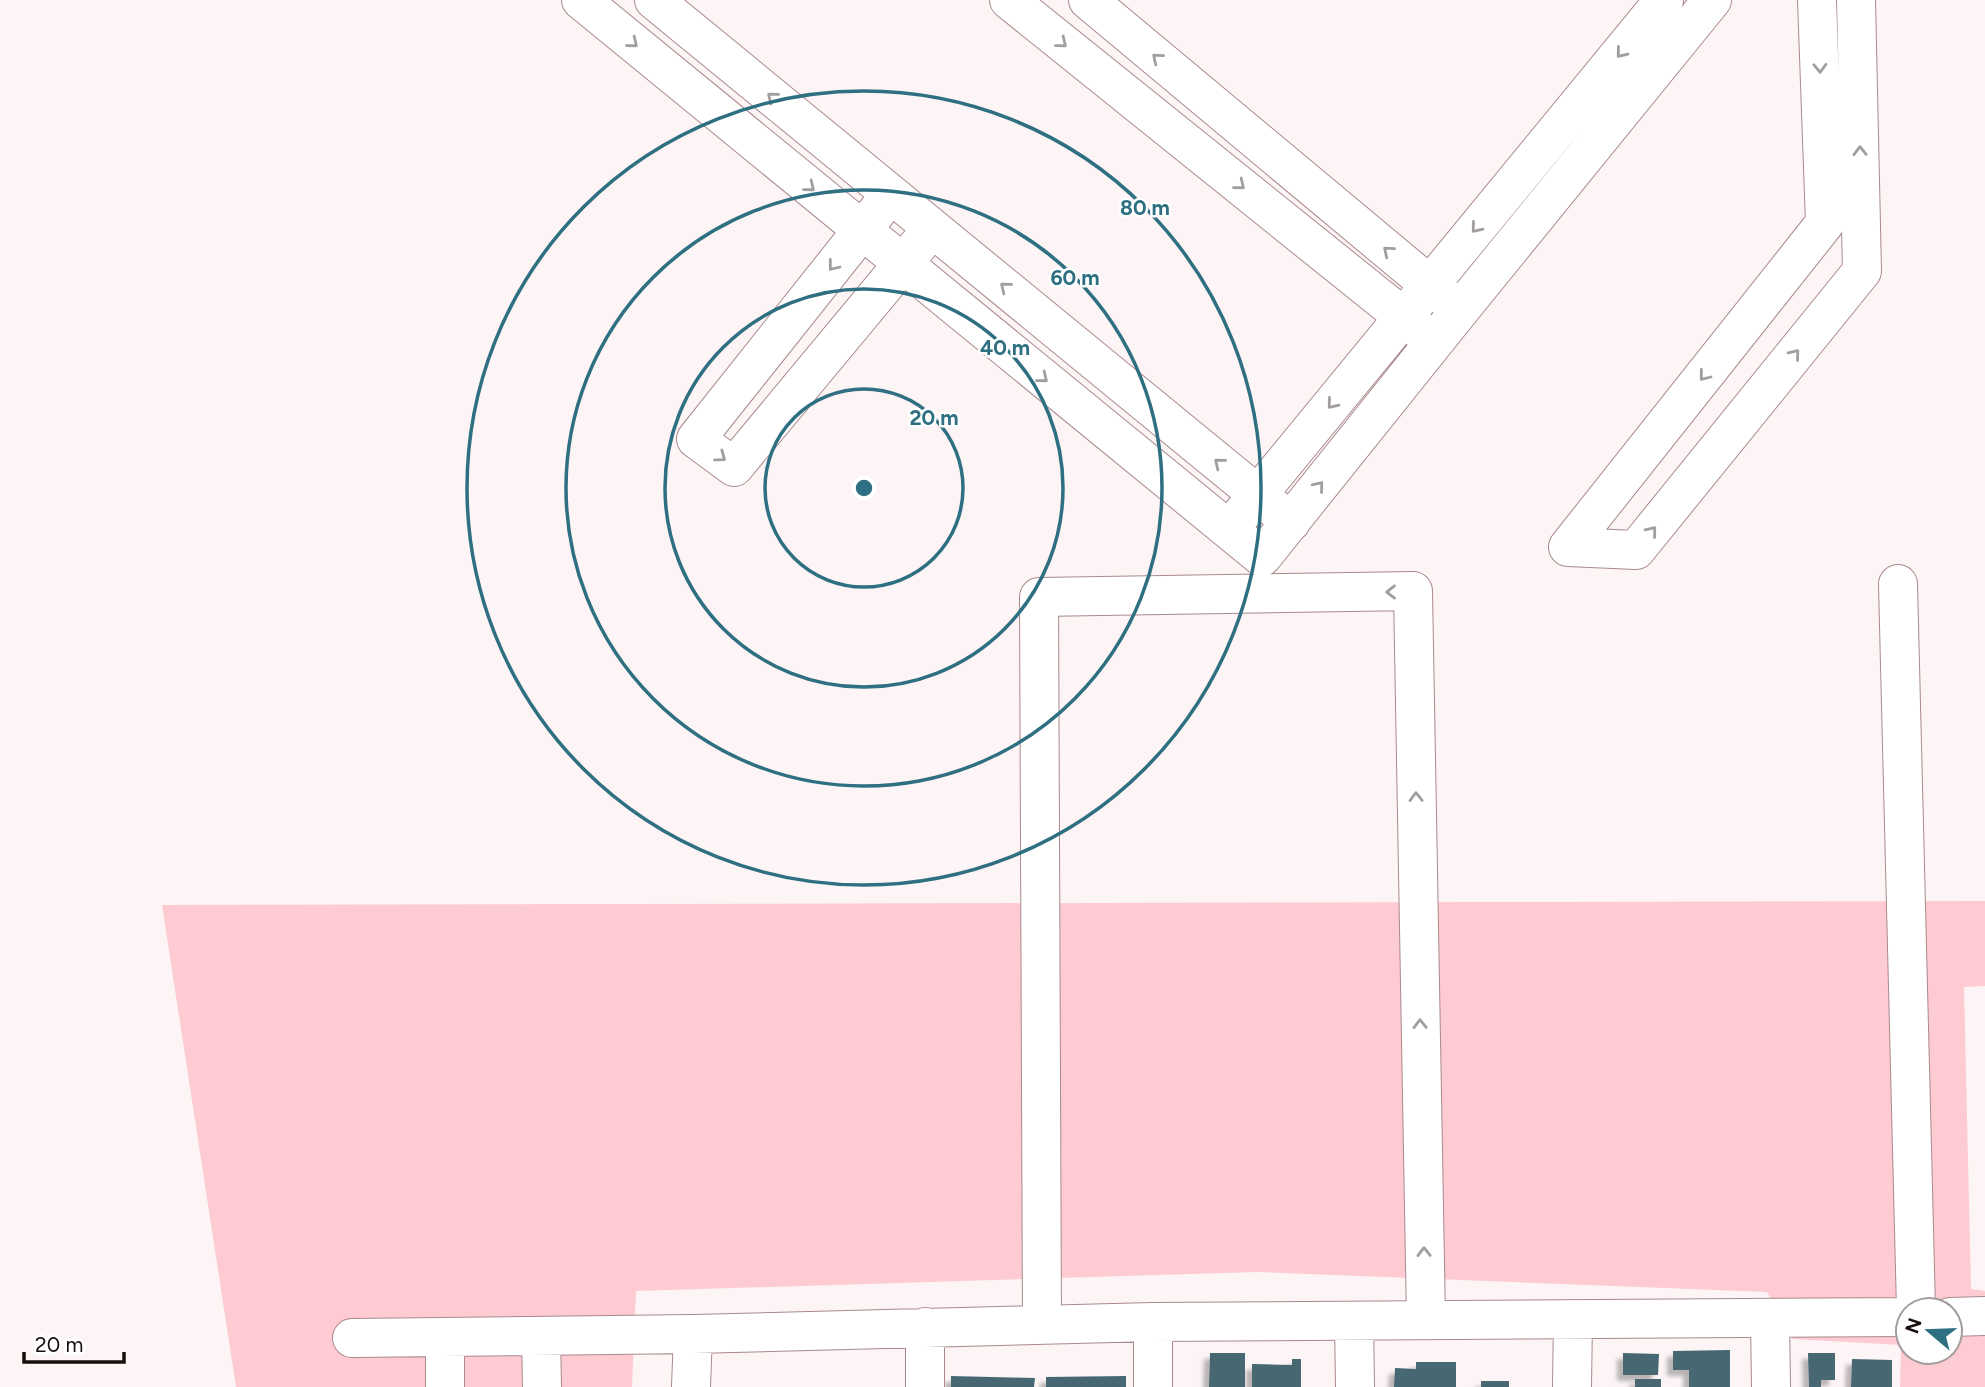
<svg xmlns="http://www.w3.org/2000/svg" width="1985" height="1387" font-family="Figtree,sans-serif">
<style>
.green{fill:#fdcbd1;fill-rule:evenodd}
.building{fill:#466872;filter:url(#shadow)}
.lines{fill:none;stroke-linecap:round;stroke-linejoin:round}
.minor-casing{stroke:#aa898d;stroke-width:40}
.minor{stroke:#fff;stroke-width:38}
.oneway{stroke:#a39e9e}
.ring{fill:none;stroke:#2e7082;stroke-width:3.5}
.centre{fill:#2e7082;stroke:#fff;stroke-width:3.5}
.ring-label{font-size:21px;text-anchor:middle;font-weight:bold;fill:#2e7082;stroke:#fff;stroke-width:5;stroke-linejoin:round;paint-order:stroke}
</style>
<defs>
<filter id="shadow"><feDropShadow dx="-6" dy="6" stdDeviation="2" flood-color="#0004"/></filter>
</defs>
<rect width="100%" height="100%" fill="#fcf4f5"/>
<!-- green -->
<path class="green" d="M1985,901V986L1964,987L1971,1289L1985,1291V1387H1900L1901,1345L1793,1339L1767,1292L1257,1272L636,1291L632,1387H236L162,905ZM1908,1310H1950V1352H1908Z"/>
<!-- building -->
<path class="building" d="M1730,1350V1387H1689V1370H1673V1351Z
M1210,1353H1245V1387H1209Z
M1623,1353L1659,1354L1658,1375H1623Z
M1808,1353H1835V1380H1821V1387H1809Z
M1292,1359H1301V1387H1252V1364L1292,1365Z
M1852,1359L1892,1360V1387H1851Z
M1416,1362H1456V1387H1394L1395,1368L1416,1369Z
M951,1376L1035,1378L1034,1387H951Z
M1126,1376V1387H1046V1377Z
M1635,1379H1661V1387H1635Z
M1481,1381H1509V1387H1481Z"/>
<g class="lines">
<defs>
<path id="minor" d="M581,0L1262,557L1460,310L1712,0
M654,0L1291,522
M1009,0L1422,332
M1088,0L1450,302
M879,209L696,439L734,467L920,243
M1241,515L1664,0
M1568,547L1636,550L1862,271L1856,0
M1568,547L1825,223L1817,0
M1898,584L1916,1310
M1950,1317L1985,1316
M1770,1318L1771,1387
M1354,1321L1355,1387
M1153,1322V1387
M1042,1324L1039,597L1413,591L1426,1320
M541,1336L542,1387
M352,1338L693,1334L1153,1322L1908,1317
M445,1387V1337
M691,1387L693,1334
M925,1387V1327
M1572,1387L1573,1319"/>
</defs>
<!-- minor casing -->
<use href="#minor" class="minor-casing"/>
<!-- minor -->
<use href="#minor" class="minor"/>
</g>
<!-- one-way arrows -->
<defs><path id="oneway-chevron" d="M-2-3.5L2.5 0L-2 3.5" fill="none" stroke-width="1.6" stroke-linecap="round" stroke-linejoin="round" transform="scale(1.75)"/></defs>
<g class="oneway">
<use href="#oneway-chevron" transform="translate(633 43) rotate(39)"/>
<use href="#oneway-chevron" transform="translate(1062 43) rotate(39)"/>
<use href="#oneway-chevron" transform="translate(1621 53) rotate(129)"/>
<use href="#oneway-chevron" transform="translate(1157 58) rotate(-140)"/>
<use href="#oneway-chevron" transform="translate(1820 68) rotate(88)"/>
<use href="#oneway-chevron" transform="translate(772 97) rotate(-141)"/>
<use href="#oneway-chevron" transform="translate(1860 151) rotate(-91)"/>
<use href="#oneway-chevron" transform="translate(1240 185) rotate(39)"/>
<use href="#oneway-chevron" transform="translate(810 187) rotate(39)"/>
<use href="#oneway-chevron" transform="translate(1476 228) rotate(129)"/>
<use href="#oneway-chevron" transform="translate(1388 251) rotate(-140)"/>
<use href="#oneway-chevron" transform="translate(833 266) rotate(128)"/>
<use href="#oneway-chevron" transform="translate(1005 287) rotate(-141)"/>
<use href="#oneway-chevron" transform="translate(1795 354) rotate(-51)"/>
<use href="#oneway-chevron" transform="translate(1704 376) rotate(128)"/>
<use href="#oneway-chevron" transform="translate(1043 378) rotate(39)"/>
<use href="#oneway-chevron" transform="translate(1332 404) rotate(129)"/>
<use href="#oneway-chevron" transform="translate(721 457) rotate(36)"/>
<use href="#oneway-chevron" transform="translate(1219 463) rotate(-141)"/>
<use href="#oneway-chevron" transform="translate(1319 486) rotate(-51)"/>
<use href="#oneway-chevron" transform="translate(1652 531) rotate(-51)"/>
<use href="#oneway-chevron" transform="translate(1391 592) rotate(179)"/>
<use href="#oneway-chevron" transform="translate(1416 797) rotate(-91)"/>
<use href="#oneway-chevron" transform="translate(1420 1024) rotate(-91)"/>
<use href="#oneway-chevron" transform="translate(1424 1252) rotate(-91)"/>
</g>
<!-- distance rings -->
<g class="ring">
<circle cx="864" cy="488" r="99"/>
<circle cx="864" cy="488" r="199"/>
<circle cx="864" cy="488" r="298"/>
<circle cx="864" cy="488" r="397"/>
</g>
<circle cx="864" cy="488" r="10" class="centre"/>
<g class="ring-label">
<text x="1145" y="215">80 m</text>
<text x="1075" y="285">60 m</text>
<text x="1005" y="355">40 m</text>
<text x="934" y="425">20 m</text>
</g>
<!-- north arrow -->
<g transform="translate(1929 1331) rotate(289)"><circle r="33" fill="#ffffff" stroke="#a39e9e" stroke-width="2"/>
<path d="M0-5L12 26L0 18L-12 26Z" fill="#2e7082"/>
<text y="-10" font-size="19" font-weight="bold" text-anchor="middle" fill="#180c0d">N</text>
</g>
<!-- scale -->
<path d="M24 1352v10h100v-10" fill="none" stroke="#180c0d" stroke-width="3.5"/>
<text x="35" y="1352" font-size="21" fill="#180c0d" stroke="#ffffff" stroke-width="5" paint-order="stroke">20 m</text>
</svg>
